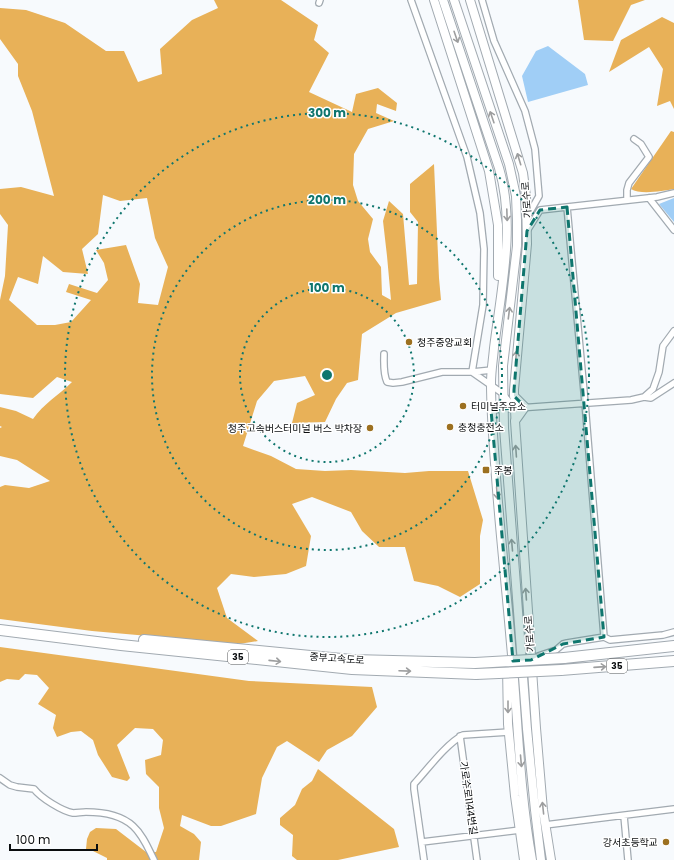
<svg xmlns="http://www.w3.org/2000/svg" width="674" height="860" font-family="Poppins,'Noto Sans KR',sans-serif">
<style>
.forest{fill:#e8b158;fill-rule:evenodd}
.water{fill:#a0cef6}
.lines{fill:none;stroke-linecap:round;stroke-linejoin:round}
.minor-casing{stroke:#a2aab1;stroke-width:8}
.tertiary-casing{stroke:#a2aab1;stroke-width:9}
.secondary-casing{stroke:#a2aab1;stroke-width:10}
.motorway-casing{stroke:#a2aab1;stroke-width:12}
.minor{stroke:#fff;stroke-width:5.5}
.tertiary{stroke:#fff;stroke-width:7}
.secondary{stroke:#fff;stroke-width:8}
.motorway{stroke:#fff;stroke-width:10}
.motorway-bridge-casing{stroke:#a2aab1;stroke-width:12;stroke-linecap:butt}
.motorway-bridge{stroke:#fff;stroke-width:10}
.oneway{stroke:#9d9e9f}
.marked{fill:#0f766e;fill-opacity:0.2;stroke:#0f766e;stroke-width:3;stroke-dasharray:8 5;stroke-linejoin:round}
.ring{fill:none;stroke:#0f766e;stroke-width:2;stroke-dasharray:2 4}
.poi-dot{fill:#9c7020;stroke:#fff;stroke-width:1.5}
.labels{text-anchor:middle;stroke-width:3;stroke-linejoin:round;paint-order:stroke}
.shield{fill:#fff;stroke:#535556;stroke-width:1}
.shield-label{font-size:9px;font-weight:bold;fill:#090c0e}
.street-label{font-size:10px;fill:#090c0e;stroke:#fff}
.poi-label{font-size:10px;fill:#090c0e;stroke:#fff;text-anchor:start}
.centre{fill:#0f766e;stroke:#fff;stroke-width:2}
.ring-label{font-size:12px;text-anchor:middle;font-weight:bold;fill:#0f766e;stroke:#fff;stroke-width:3;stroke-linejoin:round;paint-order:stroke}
</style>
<rect width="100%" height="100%" fill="#f7fafd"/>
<!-- forest -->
<path class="forest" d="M214,0H281L318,25L314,40L329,53L309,92L352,112L356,94L378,88L397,103L396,111L377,104L376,113L394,121L368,129L354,154L353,185L358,201L373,219L368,239L370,252L381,267L382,295L391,300L387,256L383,221L389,201L403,214L409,285L417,284L418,222L410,212V184L434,164L439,278L441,300L396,313L362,334L358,380L347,383L336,399L325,422L292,423L297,403L315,395L305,376L274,381L257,401L243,446L271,456L296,469L325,471L351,470L405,473L429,471H468L483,520L480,536V584L460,597L438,586L414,581L405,547H379L362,531L351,512L312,497L292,504L311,536L306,566L286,574L254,577L231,574L217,588L227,618L258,641L239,644L92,631L0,619V487L5,485L29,488L50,481L17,460L0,456V428L2,427L0,426V407L16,411L33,419C43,404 59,395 72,382L57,377L33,398L0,394V300L5,276L8,225L0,214V189L21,187L54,196L32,111L18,76V64L0,39V8L26,10L65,23L106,51H124L138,82L162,74L160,49L192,20L218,8ZM103,195L120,201L147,198L155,238L168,267L158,305L138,303L140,284L126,245L96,250L104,263L108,280L97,293L69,284L66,292L91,300L71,322L55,325H37L9,300L18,277L38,284L43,256L63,272L88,274L82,249L98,234Z
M578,0H645L631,5L613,41L584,40Z
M662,17L674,23V109L670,101L657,106L663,69L649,47L609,72L621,40Z
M671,131L674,132V189C663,191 640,195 631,189Z
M0,647L249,681L372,687L377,707L352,736L327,750L319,762L287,741L277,747L262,778L256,814L221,826H211L182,815L180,826L194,834L201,842L199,860H107V858L93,851L86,849L87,839L90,832L96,828L116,829L146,852H156L164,828L159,808V787L146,774L145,760L161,755L163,740L153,729L135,728L117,745L130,778L127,781L112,777L98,755L93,740L81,731L71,732L57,737L53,728L56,715L38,704L49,688L37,675L25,674L19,680L7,679L0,682Z
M318,769L394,829L399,847L338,860H297L292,856L293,835L280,825V818L295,805L302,789L312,781Z"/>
<!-- water -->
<path class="water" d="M548,46L585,74L588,85L528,102L522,76L536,51Z
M674,198V222L659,204Z"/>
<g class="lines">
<defs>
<path id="minor" d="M411,0L467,157L480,213L484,249L483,305L472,372L492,370
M482,0L494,41L525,111L535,149L539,196L527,217
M319,3L320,0
M649,198L674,230
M627,200V190L629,183L649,157L641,144L634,139
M567,207L585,403L604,637
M527,231L540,210L657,197L674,193
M384,354C384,363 383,373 387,382L393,383L402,382L442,372H472L502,393L514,408
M644,397L651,398L674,383
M491,410L631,400L644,397L653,389L659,372L663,346L674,331
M538,656L556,650L563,644L567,643L604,637L610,640L663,635L674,632
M460,736L477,860
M0,778L10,785L17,787L34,789C41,798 62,811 73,813C77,813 82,812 86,812C101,812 121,815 133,826C143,835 148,848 154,860
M624,816L628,860
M545,825L674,809
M422,842L520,830
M424,860L414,789V784C427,770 446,744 463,735L509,732"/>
<path id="tertiary" d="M514,396L515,421"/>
<path id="secondary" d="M434,0L489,171L498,225V276
M443,0L499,168C516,225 501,290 494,348C493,360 491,371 491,383C491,410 493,436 495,463C499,524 506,584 511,644C518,716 519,789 532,860
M454,0L509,164L516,196L517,220V246L503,366L504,428L527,729L535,810L541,860
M470,0L523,173L526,196L527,244L514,390V396L525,407L515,421L536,728L543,810L551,860
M507,667L508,724L515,796L524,860"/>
<path id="motorway" d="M0,630L121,645L352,669L476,674
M144,640L352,660L475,663
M564,658L674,646
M561,670L674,661"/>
</defs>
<!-- minor casing -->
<use href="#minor" class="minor-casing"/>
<!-- tertiary casing -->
<use href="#tertiary" class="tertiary-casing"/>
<!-- secondary casing -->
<use href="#secondary" class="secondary-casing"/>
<!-- motorway casing -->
<use href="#motorway" class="motorway-casing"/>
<!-- minor -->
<use href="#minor" class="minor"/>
<!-- tertiary -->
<use href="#tertiary" class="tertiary"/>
<!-- secondary -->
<use href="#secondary" class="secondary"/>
<!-- motorway -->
<use href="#motorway" class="motorway"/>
<defs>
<path id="motorway-bridge" d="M475,663L564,658
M476,674L561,670"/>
</defs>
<!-- motorway-bridge casing -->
<use href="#motorway-bridge" class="motorway-bridge-casing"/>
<!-- motorway-bridge -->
<use href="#motorway-bridge" class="motorway-bridge"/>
</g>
<!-- one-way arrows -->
<defs><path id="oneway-shaft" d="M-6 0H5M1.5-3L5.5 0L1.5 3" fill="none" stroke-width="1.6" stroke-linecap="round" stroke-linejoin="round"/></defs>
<g class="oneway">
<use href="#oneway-shaft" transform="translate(456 37) rotate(71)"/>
<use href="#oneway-shaft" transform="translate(492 117) rotate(-109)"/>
<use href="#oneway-shaft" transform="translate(519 159) rotate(-107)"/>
<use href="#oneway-shaft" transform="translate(507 215) rotate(88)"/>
<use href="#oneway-shaft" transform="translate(509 313) rotate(-83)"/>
<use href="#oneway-shaft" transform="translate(516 357) rotate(-86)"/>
<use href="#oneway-shaft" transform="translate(516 451) rotate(-94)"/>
<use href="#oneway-shaft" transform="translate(497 493) rotate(86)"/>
<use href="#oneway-shaft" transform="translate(512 545) rotate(-95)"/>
<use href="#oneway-shaft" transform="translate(526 594) rotate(-94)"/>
<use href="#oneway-shaft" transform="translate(275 661) rotate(6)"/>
<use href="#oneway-shaft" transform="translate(600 667) rotate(-4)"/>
<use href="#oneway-shaft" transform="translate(405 671) rotate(2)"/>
<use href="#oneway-shaft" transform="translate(508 707) rotate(90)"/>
<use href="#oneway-shaft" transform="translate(521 761) rotate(85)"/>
<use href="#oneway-shaft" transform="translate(543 808) rotate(-96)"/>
</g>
<!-- marked area -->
<path class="marked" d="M567,207L604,637L563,644L531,660L513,661L491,410L525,407L514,396V390L527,231L540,210Z"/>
<!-- distance rings -->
<g class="ring">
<circle cx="327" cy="375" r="87"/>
<circle cx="327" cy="375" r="175"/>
<circle cx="327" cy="375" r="262"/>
</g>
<!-- markers -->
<g class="poi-dot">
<circle cx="409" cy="342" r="4"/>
<circle cx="463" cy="406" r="4"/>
<circle cx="450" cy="427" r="4"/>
<circle cx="370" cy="428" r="4"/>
<rect x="482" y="466" width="8" height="8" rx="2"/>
<circle cx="666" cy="842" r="4"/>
</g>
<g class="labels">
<!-- shield labels -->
<g class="shield">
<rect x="228" y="650" width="20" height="14" rx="3"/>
<rect x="607" y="659" width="20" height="14" rx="3"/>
</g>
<g class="shield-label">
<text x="238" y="660">35</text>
<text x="617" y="669">35</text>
</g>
<!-- street labels -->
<g class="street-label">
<text transform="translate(526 200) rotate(-94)" y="4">가로수로</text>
<text transform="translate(529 634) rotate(-94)" y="4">가로수로</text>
<text transform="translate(337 658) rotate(4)" y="4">중부고속도로</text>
<text transform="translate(469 798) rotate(82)" y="4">가로수로1144번길</text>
</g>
<!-- poi labels -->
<g class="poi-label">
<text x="417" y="346">청주중앙교회</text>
<text x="471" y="410">터미널주유소</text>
<text x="458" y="431">충청충전소</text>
<text x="362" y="432" text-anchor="end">청주고속버스터미널 버스 박차장</text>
<text x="494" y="474">주봉</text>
<text x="658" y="846" text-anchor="end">강서초등학교</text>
</g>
</g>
<circle cx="327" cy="375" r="6" class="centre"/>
<g class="ring-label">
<text x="327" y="117">300 m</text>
<text x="327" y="204">200 m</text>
<text x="327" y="292">100 m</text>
</g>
<!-- scale -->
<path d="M10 844v6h87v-6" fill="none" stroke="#090c0e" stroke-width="2"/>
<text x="16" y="844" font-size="12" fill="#090c0e" stroke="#ffffff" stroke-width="3" paint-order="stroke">100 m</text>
</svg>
